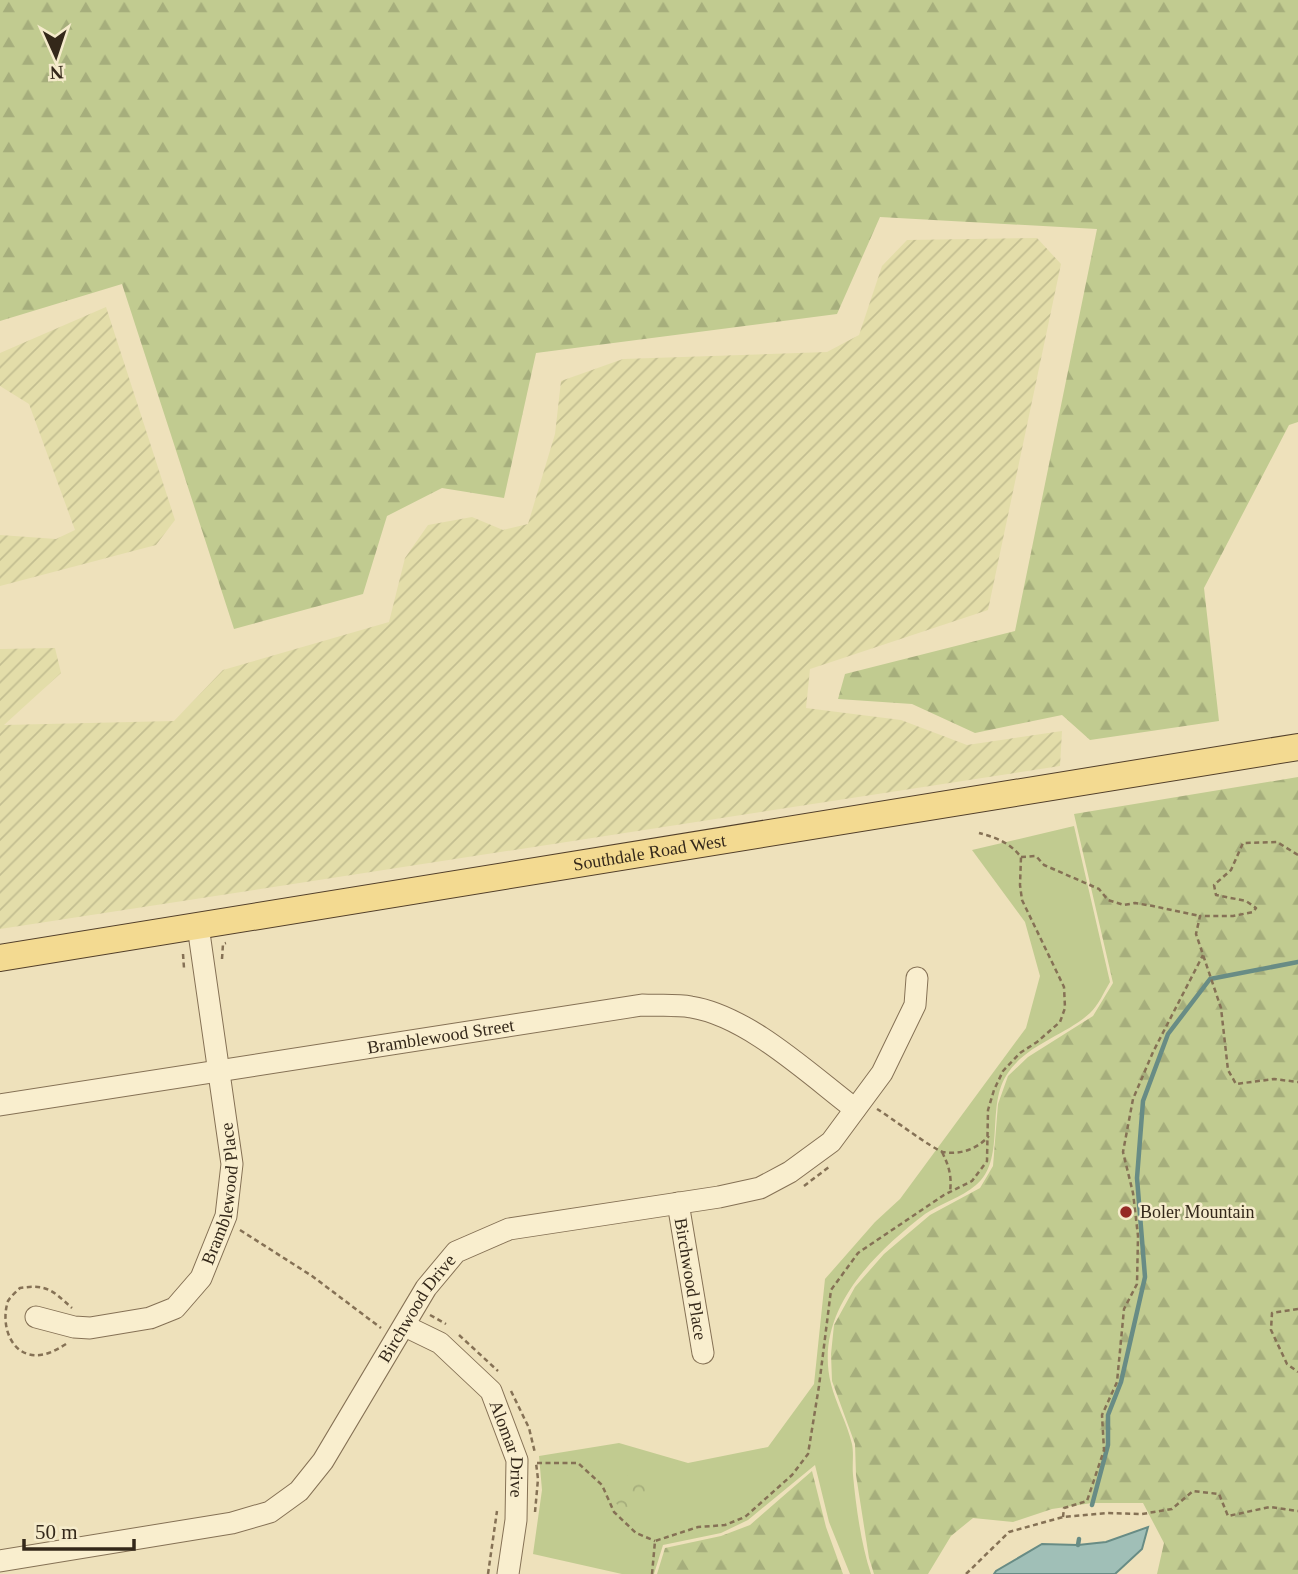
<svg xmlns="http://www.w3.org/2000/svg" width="1298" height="1574" font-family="'Times New Roman',serif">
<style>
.farmland{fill:url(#farmland-furrows)}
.grass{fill:#c1cb90}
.forest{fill:url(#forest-firs)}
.park{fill:url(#park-crowns)}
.water{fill:#a0bfb7;stroke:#688c85;stroke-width:2}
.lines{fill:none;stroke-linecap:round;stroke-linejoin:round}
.stream{stroke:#688c85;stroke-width:4.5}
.minor-casing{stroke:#857155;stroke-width:23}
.major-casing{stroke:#523f2a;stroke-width:28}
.path{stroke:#857155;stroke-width:2.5;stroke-dasharray:5 3.5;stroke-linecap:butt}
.minor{stroke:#f9eece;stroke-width:21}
.major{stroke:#f3da91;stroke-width:26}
.poi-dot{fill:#952a25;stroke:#f5ebcb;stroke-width:2.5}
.labels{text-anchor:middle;stroke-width:5;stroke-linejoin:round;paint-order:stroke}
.street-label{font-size:18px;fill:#34281a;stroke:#f5ebcb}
.poi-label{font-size:18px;fill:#34281a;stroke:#f5ebcb;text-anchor:start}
</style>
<defs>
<pattern id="farmland-furrows" width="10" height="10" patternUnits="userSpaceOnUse" patternTransform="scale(1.75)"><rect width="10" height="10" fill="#e3dda9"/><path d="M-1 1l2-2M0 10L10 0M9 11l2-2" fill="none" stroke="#c3be91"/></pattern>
<pattern id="forest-firs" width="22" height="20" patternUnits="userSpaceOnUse" patternTransform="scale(1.75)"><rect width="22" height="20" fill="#c1cb90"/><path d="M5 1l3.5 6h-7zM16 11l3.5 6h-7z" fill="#a6ae7c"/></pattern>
<pattern id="park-crowns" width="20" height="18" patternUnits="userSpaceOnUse" patternTransform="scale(1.75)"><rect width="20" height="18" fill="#c1cb90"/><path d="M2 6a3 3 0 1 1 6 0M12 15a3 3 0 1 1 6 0" fill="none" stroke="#a6ae7c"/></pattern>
</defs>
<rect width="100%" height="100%" fill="#eee1bb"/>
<!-- farmland -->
<path class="farmland" d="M1037,238L1061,264L988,610L810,669L806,708L901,720L967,745L1062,731L1060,766L0,929V649L55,648L61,673L4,725L174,721L223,670L389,622L405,558L428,525L472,517L503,530L528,524L555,434L561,381L623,359L827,352L859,335L882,266L907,240Z
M106,307L175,520L156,545L0,586V535L56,539L75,530L29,404L0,386V353Z"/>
<!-- grass -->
<path class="grass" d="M1074,826L1110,982C1104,992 1098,1006 1090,1013C1065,1036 1024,1045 1006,1076C986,1108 1006,1161 976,1185C961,1198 941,1203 925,1214C873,1254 813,1312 831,1384C836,1404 847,1423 852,1444C854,1454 852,1465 853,1475C856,1507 861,1544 871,1574H850L829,1522L815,1465L748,1520L721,1533L663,1545L654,1574H622L533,1554L542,1490L539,1456L619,1443L688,1463L768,1447L814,1384L825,1279L875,1222L900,1199L1026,1028L1040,976L1025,922L972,850Z"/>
<!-- forest -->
<path class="forest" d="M0,0H1298V422L1289,425L1204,588L1219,721L1090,740L1062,715L975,733L912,704L838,699L845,674L1015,631L1097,229L880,217L837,314L536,353L504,498L442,488L387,516L363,594L234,629L122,284L0,321Z
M1298,777V1574H1157L1164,1543L1143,1503H1092L1052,1509L1013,1522L973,1518L951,1536L928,1574H874L869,1558L856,1475L855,1444L832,1381L831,1354L834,1325L855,1287L884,1254L930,1215L980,1188L993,1166L998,1104L1008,1076L1028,1057L1093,1016L1113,983L1074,814Z
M812,1471L826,1527L843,1574H657L665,1548L721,1536L750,1525Z"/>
<!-- park -->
<path class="park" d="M630,1474C657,1487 655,1514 625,1513L614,1501V1485Z"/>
<!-- water -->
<path class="water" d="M1148,1527L1142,1549L1115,1574H994L996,1571L1042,1544L1078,1545L1106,1542Z"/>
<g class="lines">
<!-- stream -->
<path class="stream" d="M1092,1505L1108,1445V1415L1121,1382L1145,1277L1137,1178L1143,1101L1168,1034L1210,979L1298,962
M1078,1545L1079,1539"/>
<defs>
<g id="minor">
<path id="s1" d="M0,1105L642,1005C658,1006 675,1004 691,1007C748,1016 809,1074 855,1109"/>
<path id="s2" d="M678,1203L703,1353"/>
<path id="s3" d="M36,1317L74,1327L90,1328L150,1318L175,1308L201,1278L226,1216L232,1164L198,926"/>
<path id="s4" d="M405,1326L440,1343L491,1391L517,1460L516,1520L508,1574"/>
<path id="s5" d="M0,1561L232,1523L270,1512L299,1491L323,1461L426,1288L456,1252L509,1229L719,1197L760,1188L790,1172L831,1142L882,1073L915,1005L917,978"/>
</g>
<g id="major">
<path id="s6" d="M0,958L1298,747"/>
</g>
</defs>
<!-- minor casing -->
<use href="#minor" class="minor-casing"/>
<!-- major casing -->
<use href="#major" class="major-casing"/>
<!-- path -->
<path class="path" d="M1298,855L1277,842L1243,843L1231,870L1214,885L1216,895L1246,901L1256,908L1253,912L1233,916H1200L1196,934L1221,1008L1228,1070L1236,1084L1274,1079L1298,1082
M1021,857L1036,856L1044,865L1099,889L1108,900L1124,905L1135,903L1153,906L1200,916
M183,954L184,968
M222,959L223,944L226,943
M877,1109C889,1116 934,1150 943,1152C961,1155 977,1149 989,1136
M942,1152C949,1166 952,1176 950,1192
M804,1186L829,1167
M240,1230L312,1276L381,1328
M240,1230L312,1276
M1298,1309L1272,1313L1271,1330L1287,1364L1298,1372
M430,1315L446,1324
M459,1335L498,1371
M66,1344C58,1349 50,1354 40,1355C11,1358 0,1325 8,1301C11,1296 16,1292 20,1288C47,1284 52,1290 72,1308
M511,1391L529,1428L535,1453
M537,1463H578L602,1485L614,1512L636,1533L655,1541
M535,1512L538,1479L536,1463
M1063,1517L1064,1508L1087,1501L1104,1450L1102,1415L1117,1382L1124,1309L1137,1284L1138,1236L1133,1193L1123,1152L1133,1099L1153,1052L1203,955
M488,1574L497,1511
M652,1574L655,1541L698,1527L725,1525L745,1517L792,1475L808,1454L819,1386L831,1290L858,1253L944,1195L972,1181L987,1161L988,1110L994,1090L1003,1071L1020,1053L1037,1042L1060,1022L1065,1008L1064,987L1022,900L1020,885L1021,857C1009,842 997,838 979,833
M966,1574L1009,1532L1063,1517L1108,1513L1142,1514L1172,1509L1193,1491L1219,1494L1228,1516L1270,1507L1298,1511"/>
<!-- minor -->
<use href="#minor" class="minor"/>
<!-- major -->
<use href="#major" class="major"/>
</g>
<!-- markers -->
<circle class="poi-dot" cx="1126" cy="1212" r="7"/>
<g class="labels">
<!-- street labels -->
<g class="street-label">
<text dy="6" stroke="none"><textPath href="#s6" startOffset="658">Southdale Road West</textPath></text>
<text dy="6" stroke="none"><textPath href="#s1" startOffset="446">Bramblewood Street</textPath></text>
<text dy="6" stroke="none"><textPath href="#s3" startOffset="271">Bramblewood Place</textPath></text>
<text dy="6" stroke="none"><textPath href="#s2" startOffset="77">Birchwood Place</textPath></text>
<text dy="6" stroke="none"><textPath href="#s5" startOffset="528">Birchwood Drive</textPath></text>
<text dy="6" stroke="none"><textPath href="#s4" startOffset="170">Alomar Drive</textPath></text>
</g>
<!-- poi labels -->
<g class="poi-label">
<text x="1140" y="1218">Boler Mountain</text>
</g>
</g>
<!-- north arrow -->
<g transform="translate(56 56) rotate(177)" stroke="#f5ebcb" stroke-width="5" paint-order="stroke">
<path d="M0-5L12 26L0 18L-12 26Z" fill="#34281a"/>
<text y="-10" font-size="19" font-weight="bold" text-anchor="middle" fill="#34281a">N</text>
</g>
<!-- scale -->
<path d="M24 1539v10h110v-10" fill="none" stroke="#34281a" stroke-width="3.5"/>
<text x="35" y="1539" font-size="21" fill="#34281a" stroke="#f5ebcb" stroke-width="5" paint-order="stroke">50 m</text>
</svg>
